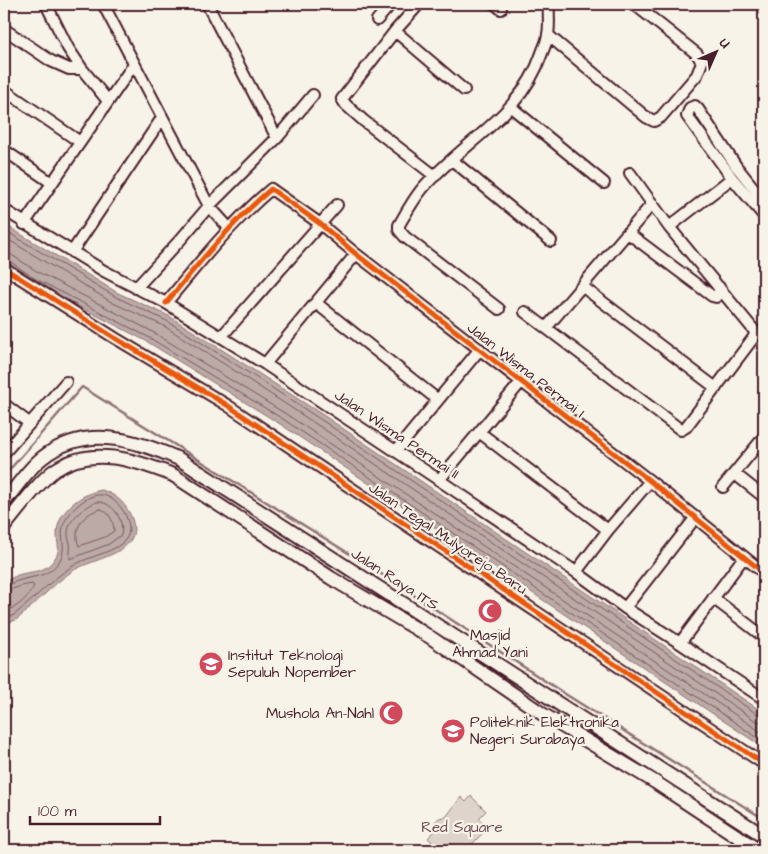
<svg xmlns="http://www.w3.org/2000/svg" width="768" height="854" font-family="'Architects Daughter',sans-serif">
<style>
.green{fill:#ded4cc;stroke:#947a7c}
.water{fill:#bcaaa7;stroke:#8e7275}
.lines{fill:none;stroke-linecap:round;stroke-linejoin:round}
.shore{stroke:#78575d;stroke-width:1}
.stream{stroke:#8e7275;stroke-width:2.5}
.minor-casing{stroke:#4a1f2b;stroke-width:14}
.major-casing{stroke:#4a1f2b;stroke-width:16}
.minor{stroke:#f7f3e8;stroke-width:10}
.major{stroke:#f7f3e8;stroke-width:12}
.cycleway-casing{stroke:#f7f3e8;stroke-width:8}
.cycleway{stroke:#e8590c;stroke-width:5}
.labels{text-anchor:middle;stroke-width:4.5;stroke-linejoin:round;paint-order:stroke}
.street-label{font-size:15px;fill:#4a1f2b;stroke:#f7f3e8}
.poi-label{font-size:15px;fill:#4a1f2b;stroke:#f7f3e8;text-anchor:start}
.park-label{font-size:15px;fill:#6f4c53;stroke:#f7f3e8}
</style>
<rect width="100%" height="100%" fill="#f7f3e8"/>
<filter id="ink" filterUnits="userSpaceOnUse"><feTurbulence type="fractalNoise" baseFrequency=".02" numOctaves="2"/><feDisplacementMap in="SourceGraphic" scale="10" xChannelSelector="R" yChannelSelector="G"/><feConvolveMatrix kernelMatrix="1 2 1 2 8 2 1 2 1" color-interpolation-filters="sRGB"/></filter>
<g filter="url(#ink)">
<!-- green -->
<path class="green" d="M471,796L486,811L479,818L488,828L466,850H458L451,843L444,850H440L428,838L437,829L433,824L439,818L446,817L461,797L466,802Z"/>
<!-- water -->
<path class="water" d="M4,224L118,293L169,316L238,360L326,417L764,713V748L280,424L146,341L32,282L4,263Z
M102,490C116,495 123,501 130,514C149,554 93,557 71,572C51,586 35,605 16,620L10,622L4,621V581C9,580 13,577 18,575C33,570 45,574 55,558C61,550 57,544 57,535C56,512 81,493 102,490Z"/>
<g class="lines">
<!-- shore -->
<path class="shore" d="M4,230L116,297L167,321L235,364L323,421L760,716L764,717
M4,237L113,303L164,326L232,369L319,426L756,721L764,723
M4,253L10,254L38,272L151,331L286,414L764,734
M4,259L8,260L34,278L148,337L283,419L764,742
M96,502C112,500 125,520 121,535L109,544L70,559C69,554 71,548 70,543C69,540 68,538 68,535C67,519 84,508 96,502Z
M101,509C110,512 114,523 114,531L105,537L79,546C72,529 83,513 101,509Z
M4,586C10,585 15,581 21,580C38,575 49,577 60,560C67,548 60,538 63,526C67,513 87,493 102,495C119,497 136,525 126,539C118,551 91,556 78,563C54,576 36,598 14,615L10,617L4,616
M4,592L21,586L32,584L34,586C29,596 16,611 4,610"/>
<!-- stream -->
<path class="stream" d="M4,476L82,387L369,566L562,692L764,819"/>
<defs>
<path id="minor" d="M46,4L68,48L82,69L108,101
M103,4L209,206L229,228
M207,4L277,138
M419,4L395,31L342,99L346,105L364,121L435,176
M495,4L501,9
M377,20L391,4
M4,29L51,61L69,69H82
M395,31L464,90
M548,35L646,117L654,121L661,117L697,75L702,62L697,54L634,4
M4,90L80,142
M511,107L604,183
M4,150L52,183
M452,160L551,241
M764,201L736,166L698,109L695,106L690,108L687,116L732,178L764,216
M4,210L104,271L166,303L265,364L439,480L576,572L625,608L680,643L764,699
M24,224L134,64
M669,227L732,178
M628,233L712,296L716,297L719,294V287
M72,252L162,118
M4,268L115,338L227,405L764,764
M583,287L716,388
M136,288L181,239L209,206L277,138L313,95
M166,303C199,263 231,223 271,189L319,223L356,254L650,481L764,573
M316,303L438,400
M499,309L405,237L399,230V225C406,213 413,200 422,189C463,141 521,117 542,53C544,47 548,40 548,34C550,25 548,14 549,4
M525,312L681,430L686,427L754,337L755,333L753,329L669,227L630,173
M546,328L652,204
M221,337L337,205
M265,364L356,254
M4,404L29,423
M479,432L608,530
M396,451L480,349
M4,453L66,382
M735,474L764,497
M439,480L521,382
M723,487L764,437
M576,572L608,530L650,481
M713,598L764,637
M625,608L696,517
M680,643L744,557"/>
<path id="major" d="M4,502C16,488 27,470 42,458C85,424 134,439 179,459L764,836
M4,527C17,511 39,481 55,470C92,445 135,460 173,475L331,578L430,637L544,715L655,782L758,850"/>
</defs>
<!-- minor casing -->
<use href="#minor" class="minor-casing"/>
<!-- major casing -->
<use href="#major" class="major-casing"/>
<!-- minor -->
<use href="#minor" class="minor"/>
<!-- major -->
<use href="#major" class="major"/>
<defs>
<path id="cycleway" d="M4,268L115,338L227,405L764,764
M166,303C199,263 231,223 271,189L319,223L356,254L650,481L764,573"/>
</defs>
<!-- cycleway casing -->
<use href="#cycleway" class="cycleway-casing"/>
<!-- cycleway -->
<use href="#cycleway" class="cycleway"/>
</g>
</g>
<!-- icons -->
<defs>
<symbol id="mosque-disc" viewBox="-11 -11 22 22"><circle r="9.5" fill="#d1495b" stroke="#f7f3e8"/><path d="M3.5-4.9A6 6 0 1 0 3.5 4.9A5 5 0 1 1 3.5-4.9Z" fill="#fff"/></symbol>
<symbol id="university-disc" viewBox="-11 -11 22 22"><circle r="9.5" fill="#d1495b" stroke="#f7f3e8"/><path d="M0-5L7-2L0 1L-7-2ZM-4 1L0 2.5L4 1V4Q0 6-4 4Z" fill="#fff"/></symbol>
</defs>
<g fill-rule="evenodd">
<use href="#mosque-disc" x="476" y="597" width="28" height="28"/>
<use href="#university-disc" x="197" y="650" width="28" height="28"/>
<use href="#mosque-disc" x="377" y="699" width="28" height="28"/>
<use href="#university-disc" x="439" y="717" width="28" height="28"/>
</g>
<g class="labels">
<!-- street labels -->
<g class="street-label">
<text transform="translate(526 370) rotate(38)" y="5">Jalan Wisma Permai I</text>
<text transform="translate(397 434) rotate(34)" y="5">Jalan Wisma Permai II</text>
<text transform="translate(448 538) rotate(34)" y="5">Jalan Tegal Mulyorejo Baru</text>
<text transform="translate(395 579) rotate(33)" y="5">Jalan Raya ITS</text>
</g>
<!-- poi labels -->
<g class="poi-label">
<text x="490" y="640" text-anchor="middle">Masjid<tspan x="490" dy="17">Ahmad Yani</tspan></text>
<text x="228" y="660">Institut Teknologi<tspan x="228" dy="17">Sepuluh Nopember</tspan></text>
<text x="374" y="718" text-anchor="end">Mushola An-Nahl</text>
<text x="470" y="727">Politeknik Elektronika<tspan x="470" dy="17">Negeri Surabaya</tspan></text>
</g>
<!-- park labels -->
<g class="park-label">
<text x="462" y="832">Red Square</text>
</g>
</g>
<!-- margin -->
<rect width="768" height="854" fill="none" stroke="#f7f3e8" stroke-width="20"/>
<rect x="10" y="10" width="748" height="834" fill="none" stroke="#4a1f2b" stroke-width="2" filter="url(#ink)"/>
<!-- north arrow -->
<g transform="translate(716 52) rotate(45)" stroke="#f7f3e8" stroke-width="4" paint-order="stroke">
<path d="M0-4L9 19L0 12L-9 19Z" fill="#4a1f2b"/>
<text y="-8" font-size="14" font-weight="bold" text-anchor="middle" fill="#4a1f2b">U</text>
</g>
<!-- scale -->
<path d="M30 816v8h130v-8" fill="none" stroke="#4a1f2b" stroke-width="2.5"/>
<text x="38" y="816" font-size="15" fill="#4a1f2b" stroke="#f7f3e8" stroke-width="4" paint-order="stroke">100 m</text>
</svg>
